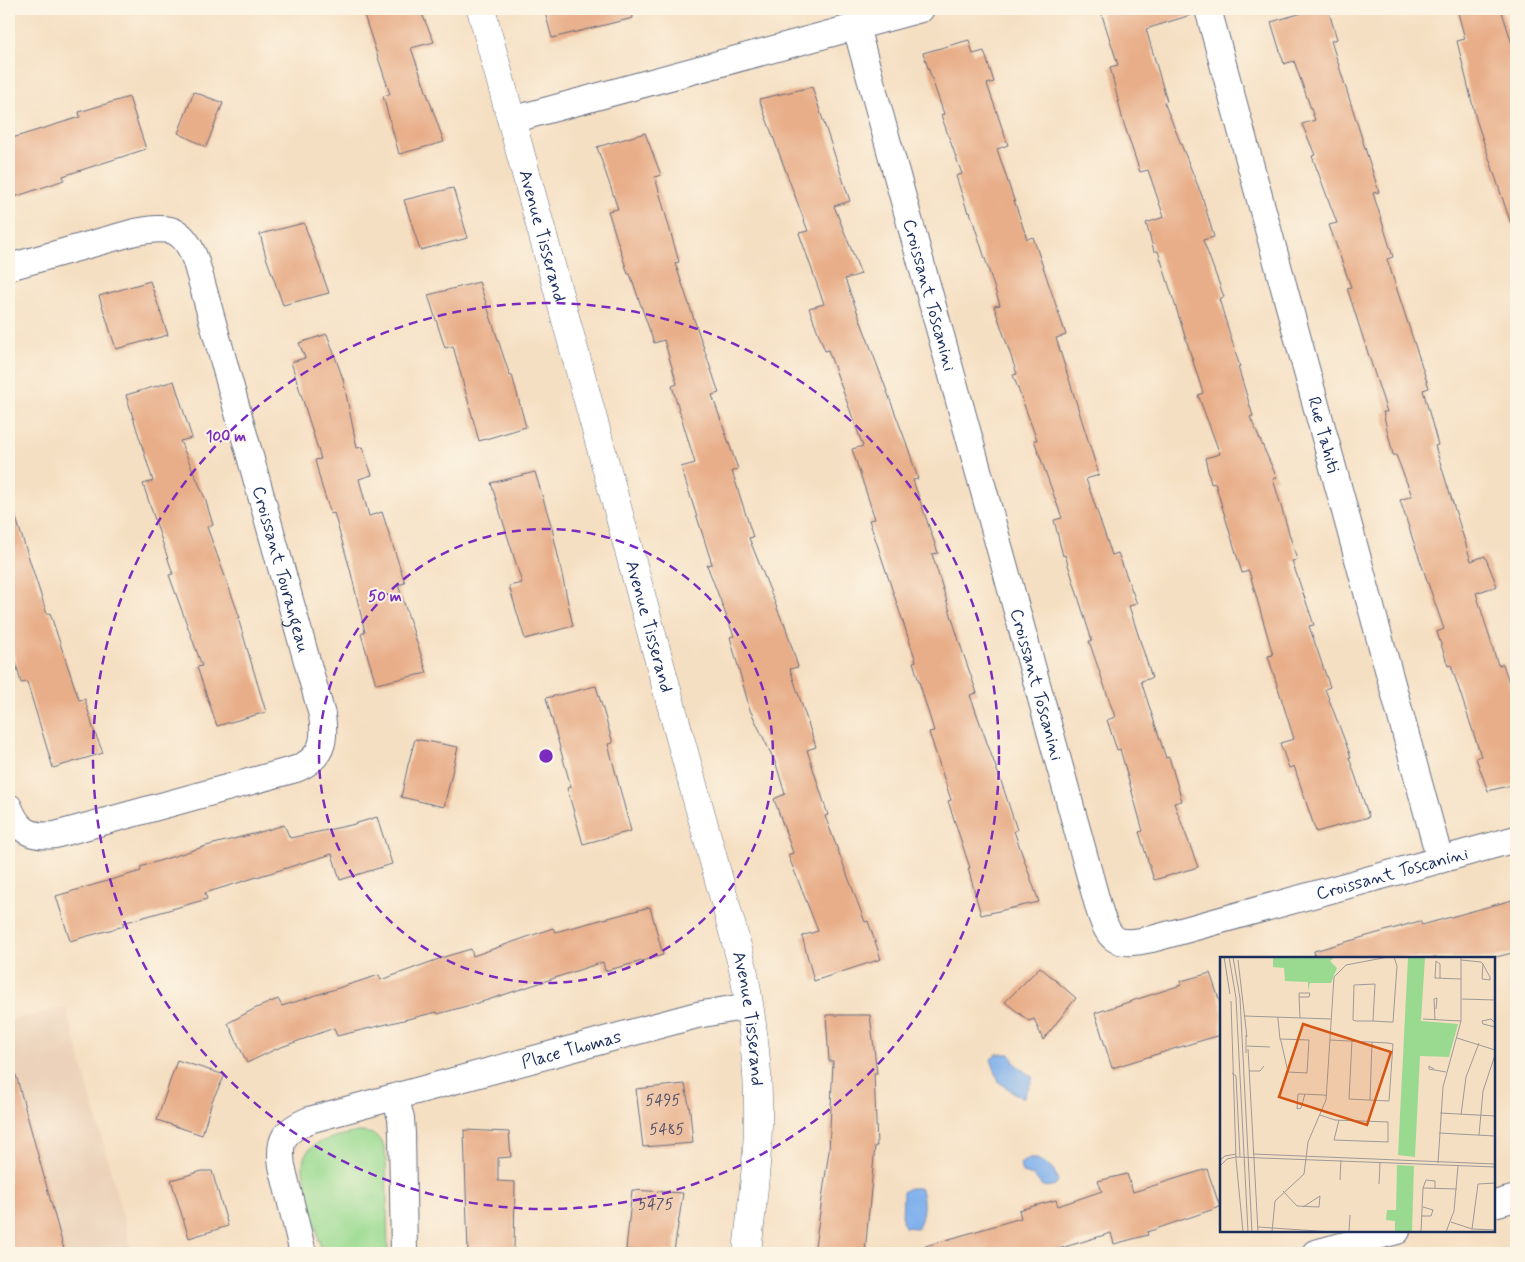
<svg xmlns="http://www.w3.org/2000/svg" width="1525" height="1262" font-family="Mynerve,sans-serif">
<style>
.built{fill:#ecd2ba}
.green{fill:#99da90;stroke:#5a8477}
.water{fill:#81b1ec;stroke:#4e70a5}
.building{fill:#e8ae89}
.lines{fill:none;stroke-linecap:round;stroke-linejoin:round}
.street-casing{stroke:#676d81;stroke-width:28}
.secondary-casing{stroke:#676d81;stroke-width:29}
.street{stroke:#fff;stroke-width:26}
.secondary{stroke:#fff;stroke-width:28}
.ring{fill:none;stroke:#7b2cbf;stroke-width:2.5;stroke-dasharray:9 6}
.labels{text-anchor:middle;stroke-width:4;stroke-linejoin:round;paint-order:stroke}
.number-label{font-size:15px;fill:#4e4f69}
.street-label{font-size:18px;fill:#1b2f5e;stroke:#fcf5e5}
.inset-road{fill:none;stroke:#9e999a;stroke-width:1}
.view{fill:#d45514;fill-opacity:0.15;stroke:#d45514;stroke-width:2.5}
.inset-edge{fill:none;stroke:#1b2f5e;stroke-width:2.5}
.centre{fill:#7b2cbf;stroke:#fcf5e5;stroke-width:2.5}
.ring-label{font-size:15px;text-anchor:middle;font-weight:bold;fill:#7b2cbf;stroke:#fcf5e5;stroke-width:4;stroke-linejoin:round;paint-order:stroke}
</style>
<rect width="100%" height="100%" fill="#fcf5e5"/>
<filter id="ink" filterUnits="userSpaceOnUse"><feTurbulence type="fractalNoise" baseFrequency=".02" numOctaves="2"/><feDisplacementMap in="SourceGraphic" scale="10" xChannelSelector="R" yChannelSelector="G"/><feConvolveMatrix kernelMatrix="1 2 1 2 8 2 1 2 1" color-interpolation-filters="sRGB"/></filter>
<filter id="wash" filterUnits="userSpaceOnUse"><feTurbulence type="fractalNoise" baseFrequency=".0096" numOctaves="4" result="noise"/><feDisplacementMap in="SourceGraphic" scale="20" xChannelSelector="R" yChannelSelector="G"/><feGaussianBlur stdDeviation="1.12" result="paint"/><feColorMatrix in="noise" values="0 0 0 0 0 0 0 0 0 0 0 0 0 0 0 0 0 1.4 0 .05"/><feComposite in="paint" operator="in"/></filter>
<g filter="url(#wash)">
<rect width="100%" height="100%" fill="#f5dfc2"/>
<!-- built -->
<path class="built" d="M66,1007L133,1253H9V1021Z"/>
<!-- green -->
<path class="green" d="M357,1132C378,1132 384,1139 386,1159L388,1253H322L303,1170C303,1164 303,1156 308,1151C315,1140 344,1135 357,1132Z"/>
<!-- water -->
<path class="water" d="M997,1054H1010L1015,1064L1033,1078L1023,1099L999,1082L991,1059Z
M1027,1159H1037L1053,1168L1058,1181L1055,1185C1039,1189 1043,1185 1034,1176L1022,1173L1020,1164Z
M909,1188H920C925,1198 924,1219 917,1228L905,1227L902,1221L903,1192Z"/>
<g id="blocks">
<!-- building -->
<path class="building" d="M362,9H420L434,42L411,48L444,142L399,154L383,96L390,94Z
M544,9H632L633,18L552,38Z
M1100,9H1193L1194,14L1146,29L1167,101L1164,102L1202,196L1214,237L1203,240L1224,297L1219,299L1240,367H1238L1253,416L1250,417L1277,478L1273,479L1297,560L1292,561L1314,625L1309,626L1330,687L1325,689L1351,757H1349L1369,817L1316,832L1294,766L1289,768L1280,743L1294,739L1268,656L1273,655L1249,571L1242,573L1215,483L1211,484L1205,458L1220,454L1198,395L1203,393L1158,251H1154L1146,223L1164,217L1148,170L1140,172L1123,121L1110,67L1118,65Z
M1316,9H1328L1337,39L1331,41L1379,192L1373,193L1393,257L1387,259L1429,388L1423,390L1438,445L1435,446L1471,561L1485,556L1497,586L1476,593L1498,665L1503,664L1516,704V784L1488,791L1476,758L1481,756L1451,665L1448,666L1437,632L1444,629L1413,540L1400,500L1412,496L1396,455H1393L1383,412H1387L1347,288L1351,287L1329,225L1337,223L1312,156L1315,155L1302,124L1315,120L1294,61L1284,64L1271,22Z
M1457,9H1501L1516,56V223L1511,224L1476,119L1457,41L1465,39Z
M969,40L973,54L984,51L994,82L987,84L1008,145L997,149L1027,239L1033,237L1066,335L1056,338L1099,475L1086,479L1112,555L1118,553L1137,604L1129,606L1152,678L1141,681L1166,758L1169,757L1182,801L1174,803L1198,867L1154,880L1139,832L1143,831L1120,749L1117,750L1107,720L1115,717L1089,641H1092L1065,555L1063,556L1054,520L1062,518L1034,440H1037L1013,375L1017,374L994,306L1000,305L970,212L968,213L956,176L962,174L941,115L944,114L923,53Z
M812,87L850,201L834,206L861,274L845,279L907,445L918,479L913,480L938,553L932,554L962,650L977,693L970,695L1004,790L1017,830L1014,831L1039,902L981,915L968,868H970L948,801L951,800L929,732L934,731L913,662L916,661L869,520L875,519L852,449L863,446L828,350L825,351L809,308L824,304L799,233L808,231L759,99Z
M194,92L223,103L206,147L178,133Z
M129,97L146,149L63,176L64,180L9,199V139L80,117L79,112Z
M645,133L661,175L655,177L679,262L675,263L719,393L712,395L738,469L732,471L753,537L749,538L783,623L784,622L798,667L790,669L816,747L807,750L828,815L825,816L865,922L868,921L881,959L814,981L802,936L818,931L788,855L793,853L774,799L785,794L776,764L750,710L730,637L734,636L707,565L712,564L681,467L695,463L672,386L677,384L664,340L654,343L630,274H628L608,211L618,209L597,147Z
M453,188L468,238L420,250L404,200Z
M304,223L329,293L283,305L266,257L260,234Z
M150,281L168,335L116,349L99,296Z
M479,282L510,376L512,375L526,427L479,441L453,346L445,348L428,295Z
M327,334L343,379L357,448L362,447L372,475L359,479L369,516L382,512L405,583L398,585L427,673L376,684L361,634L365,632L350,569L334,513L331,514L322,487L315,460L321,459L291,362L305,358L299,343Z
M174,381L192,438L180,441L205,498L213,525L207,527L240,618H238L266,712L217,726L197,667L202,666L169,575L173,574L143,484L153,481L126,395Z
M535,472L552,528L573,626L525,639L509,586L522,583L491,483Z
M14,512L47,614L50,613L79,700L85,699L93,728L103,753L53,768L27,682L21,683L9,635V513Z
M596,686L613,743L608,744L631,831L583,844L567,788L571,787L546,698Z
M415,739L458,747L444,807L401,797L408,765Z
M377,817L392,864L340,880L332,854L205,893L207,899L123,923L124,926L70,941L56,896L141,871L140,867L206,846L257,833L284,825L290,838L351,825Z
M1516,899V952L1492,958H1315L1314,951L1420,921L1422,925Z
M650,907L663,955L635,963L605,971L603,962L488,1000L438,1014L437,1012L337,1036L334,1028L276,1049L247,1063L228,1023L254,1009L278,999L282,1006L379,975L381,980L447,956L471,949L473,956L553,928L555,932Z
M1040,967L1076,998L1043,1040L1034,1019L1029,1021L1005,1002Z
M1210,973L1221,1005V1035L1193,1043L1112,1068L1095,1013L1181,985V981Z
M826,1015H870L877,1073H874L877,1146H875L865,1253H814L829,1151L833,1061H829Z
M177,1060L225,1075L212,1101L202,1135L157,1120Z
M16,1075L65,1253H9V1076Z
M685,1084L690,1111L693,1143L643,1147L636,1089Z
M464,1130L509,1132L511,1157L498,1158V1181L515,1182L514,1253H468Z
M1207,1169L1220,1207L1147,1232L1148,1235L1114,1244L1111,1233L1045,1253H923L922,1247L1021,1218L1019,1210L1056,1200L1058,1206L1102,1191L1098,1181L1127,1174L1133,1192Z
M202,1171H212L228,1226L189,1238L171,1180Z
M632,1190L683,1193L674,1251L626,1250Z"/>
</g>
</g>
<g filter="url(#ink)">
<use href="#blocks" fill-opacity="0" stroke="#676d81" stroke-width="1"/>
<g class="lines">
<defs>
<g id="street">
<path id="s1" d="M1208,9L1440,860"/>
<path id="s2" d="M856,27L1099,909C1110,944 1117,946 1152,939L1516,839"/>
<path d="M511,120L921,9"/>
<path id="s3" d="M9,267L135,232C169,226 184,226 196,262L322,715C326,742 322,758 296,769L55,835C30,838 18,830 9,807"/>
<path d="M395,1097L401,1118L402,1133L404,1253"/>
<path d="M1494,1204L1516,1198"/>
<path id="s4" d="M303,1253L282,1166C278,1139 284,1131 309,1120L697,1015L749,1006"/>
<path d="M1315,1253L1397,1231"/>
</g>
<g id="secondary">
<path id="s5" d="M481,9L743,968C751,1012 758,1059 758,1104C759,1154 752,1204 747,1253"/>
</g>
</defs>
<!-- street casing -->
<use href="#street" class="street-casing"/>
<!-- secondary casing -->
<use href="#secondary" class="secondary-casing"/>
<!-- street -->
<use href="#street" class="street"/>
<!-- secondary -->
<use href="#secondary" class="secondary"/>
</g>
</g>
<!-- distance rings -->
<g class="ring">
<circle cx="546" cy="756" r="227"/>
<circle cx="546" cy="756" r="453"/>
</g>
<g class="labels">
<!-- number labels -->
<g class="number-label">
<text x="663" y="1105">5495</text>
<text x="667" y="1134">5485</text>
<text x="656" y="1209">5475</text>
</g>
<!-- street labels -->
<g class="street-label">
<text dy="6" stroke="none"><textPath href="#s5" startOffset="235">Avenue Tisserand</textPath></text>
<text dy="6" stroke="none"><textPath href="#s2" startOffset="278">Croissant Toscanini</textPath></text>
<text dy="6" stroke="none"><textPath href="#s1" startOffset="441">Rue Tahiti</textPath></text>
<text dy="6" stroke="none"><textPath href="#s3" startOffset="528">Croissant Tourangeau</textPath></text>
<text dy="6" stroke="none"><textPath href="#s5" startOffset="640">Avenue Tisserand</textPath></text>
<text dy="6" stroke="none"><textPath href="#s2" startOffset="682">Croissant Toscanini</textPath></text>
<text dy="6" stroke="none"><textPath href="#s2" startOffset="1236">Croissant Toscanini</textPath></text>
<text dy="6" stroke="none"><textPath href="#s5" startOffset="1045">Avenue Tisserand</textPath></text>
<text dy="6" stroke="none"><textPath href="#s4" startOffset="421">Place Thomas</textPath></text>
</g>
</g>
<!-- overview -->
<g transform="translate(1220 957)">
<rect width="275" height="275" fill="#f5dfc2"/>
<path d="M53,0H115L110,4L117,11L111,26H90L88,34V25L65,24L64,11L53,10ZM188,0H205L201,64L238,67L229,100L200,99L195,200L178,198ZM177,208L194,209L192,275H175V264L166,263L167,253H176Z" fill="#99da90"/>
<path class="inset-road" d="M4,0L10,37M9,0L16,41L28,275M13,0L20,41L32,275M18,3L27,80M241,3L261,5L263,7L265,11L270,20V23L262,22L263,7M220,21V7L216,4L215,21L239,22H241M79,40H89L90,36H79V38L80,61M242,42L275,43M11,44L16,202L23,275M25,59L111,62M58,60V62L60,82L61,84L68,115L87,116L89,83L60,82M203,62L241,64M215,63L214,42L217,41L216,52M153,64L155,27L134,28L133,63L136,64H153L169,65H173L177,9L174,0M275,66L271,62L262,64L263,67L275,70M237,81L275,93M110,83L168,86L173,87L169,144L129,142L132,84M27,89L50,90M28,92L38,275M26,96V78M214,112L209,109V112L226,115M29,114H40L44,109M12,116L16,119L20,200M85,137L81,151L77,152L78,137H80L104,138L107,139M150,143L152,85M220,156L275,159M100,158L115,163L168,165V185L114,183L119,163M241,158L246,120L259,86M219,176L275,179M259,178L263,134L275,98M33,197L275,207M16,200L275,210M0,203L5,199L16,197M218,206L223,130L241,64V0M0,209L7,202L16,200M120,223L121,203M159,227L160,206M203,231L206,223L215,224V231M63,234L77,249L98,250H99L100,239L83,250M202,259H211L213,253L203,250M231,265L252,272L275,273M38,270L112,275M252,272L258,227L275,226M52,275L55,244L84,217L88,185L106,143L114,20L126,8L168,0M129,275L130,258M201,275L203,231L237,232M226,275L234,254L238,209"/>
<path class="view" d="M83,67L171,95L147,168L59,140Z"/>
<rect width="275" height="275" class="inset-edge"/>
</g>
<circle cx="546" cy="756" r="8" class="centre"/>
<g class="ring-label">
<text x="226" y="441">100 m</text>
<text x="385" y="601">50 m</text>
</g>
<!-- margin -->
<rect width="1525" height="1262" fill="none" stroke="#fcf5e5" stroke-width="30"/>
</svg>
